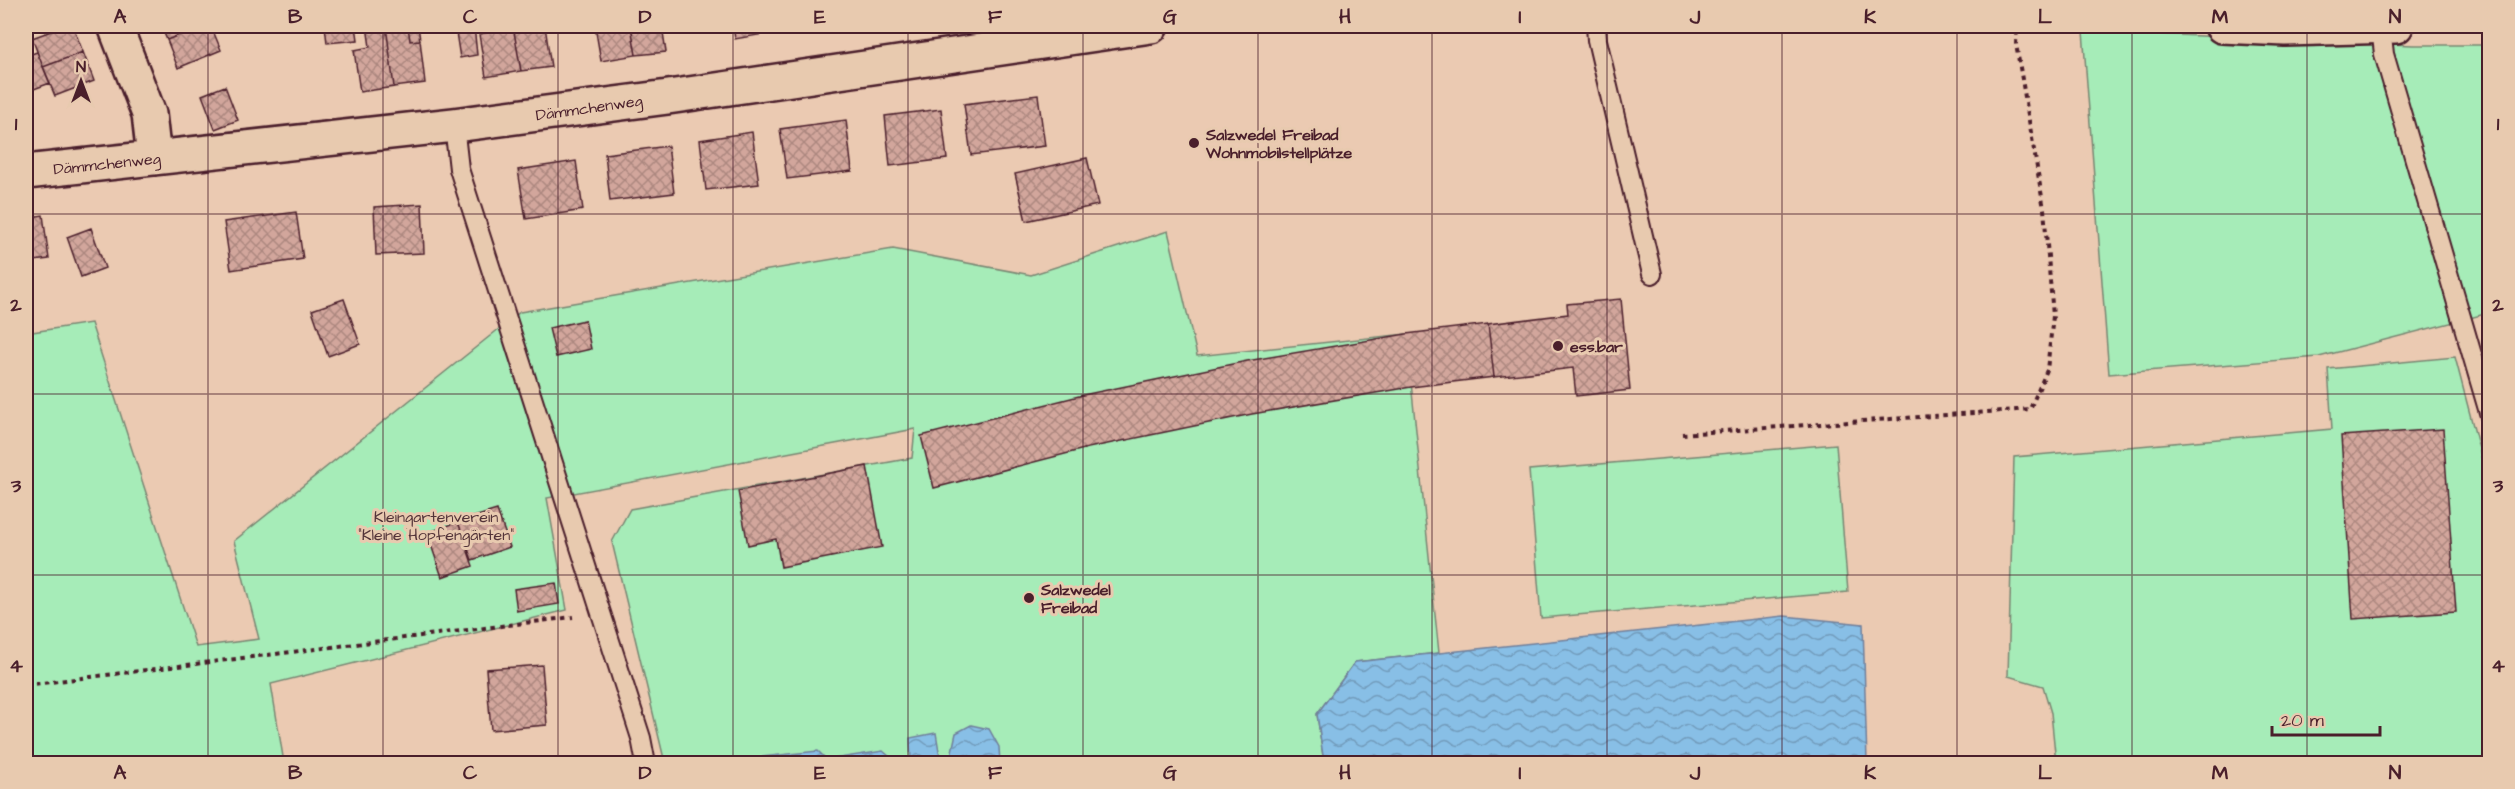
<svg xmlns="http://www.w3.org/2000/svg" width="2515" height="789" font-family="'Architects Daughter',sans-serif">
<style>
.garden{fill:#a6ecb8;stroke:#788672;stroke-width:1.5}
.water{fill:url(#water-waves);stroke:#6f7f9b;stroke-width:1.5}
.building{fill:url(#building-cross-hatch);stroke:#4a1f2b;stroke-width:1.5}
.lines{fill:none;stroke-linecap:round;stroke-linejoin:round}
.lane-casing{stroke:#4a1f2b;stroke-width:22}
.street-casing{stroke:#4a1f2b;stroke-width:38}
.path{stroke:#4a1f2b;stroke-width:4;stroke-dasharray:4.5 4.5;stroke-linecap:butt}
.lane{stroke:#e8caaf;stroke-width:18}
.street{stroke:#e8caaf;stroke-width:33}
.grid{fill:none;stroke:#4a1f2b;stroke-width:1.5;stroke-opacity:0.55}
.poi-dot{fill:#4a1f2b;stroke:#e8caaf;stroke-width:2}
.labels{text-anchor:middle;stroke-width:6;stroke-linejoin:round;paint-order:stroke}
.street-label{font-size:16px;fill:#4a1f2b;stroke:#e8caaf}
.poi-label{font-size:16px;font-weight:bold;fill:#4a1f2b;stroke:#e8caaf;text-anchor:start}
.park-label{font-size:16px;fill:#533439;stroke:#e8caaf}
.neatline{fill:none;stroke:#4a1f2b;stroke-width:2}
.grid-label{font-size:20px;text-anchor:middle;font-weight:bold;fill:#4a1f2b}
</style>
<defs>
<pattern id="water-waves" width="16" height="10" patternUnits="userSpaceOnUse" patternTransform="scale(1.5)"><rect width="16" height="10" fill="#88bfe6"/><path d="M0 5q4-4 8 0t8 0" fill="none" stroke="#719bbb"/></pattern>
<pattern id="building-cross-hatch" width="8" height="8" patternUnits="userSpaceOnUse" patternTransform="scale(1.5)"><rect width="8" height="8" fill="#d2a69c"/><path d="M0 0l8 8M0 8l8-8" fill="none" stroke="#ac877f"/></pattern>
</defs>
<rect width="100%" height="100%" fill="#ebcab2"/>
<filter id="ink" filterUnits="userSpaceOnUse"><feTurbulence type="fractalNoise" baseFrequency=".0167" numOctaves="2"/><feDisplacementMap in="SourceGraphic" scale="12" xChannelSelector="R" yChannelSelector="G"/><feConvolveMatrix kernelMatrix="1 2 1 2 8 2 1 2 1" color-interpolation-filters="sRGB"/></filter>
<g filter="url(#ink)">
<!-- garden -->
<path class="garden" d="M2083,31L2413,45H2489V313L2319,357L2109,374Z
M1168,231L1197,356L1406,334L1439,653L1355,662L1317,714L1324,763H665L612,542L630,509L912,458L915,429L547,498L567,610L271,684L284,763L26,764V333L91,323L196,647L259,639L234,541L520,312L893,249L1031,275Z
M2455,357L2489,487V763H2056L2051,713L2043,686L2008,676L2014,457L2332,429L2328,369Z
M1836,444L1848,592L1541,618L1529,470Z"/>
<!-- water -->
<path class="water" d="M1784,616L1863,624L1867,763H1324L1317,714L1355,662Z
M971,725L989,729L999,747L1000,763H911L910,738L936,733L940,757L951,756L956,733Z
M818,751L827,760L883,751L897,763H763L762,757Z"/>
<!-- building -->
<path class="building" d="M65,26H73L83,52L43,67L32,38Z
M161,26H201L167,40Z
M201,26H211L221,50L178,68L167,40Z
M325,26H356L358,40L327,43Z
M367,26H386L394,87L360,92L354,50L370,47Z
M386,26H408L410,41L420,40L425,83L394,87Z
M408,26H418L420,40L410,41Z
M455,26H474L477,55L460,58Z
M496,26H513L521,71L486,77L479,34L497,31Z
M513,26H545L551,67L521,71Z
M595,26H631L636,55L601,61Z
M631,26H662L666,52L636,55Z
M733,26H769L770,33L735,39Z
M769,26H800V29L770,33Z
M37,52L50,83L26,92V56Z
M83,52L94,81L55,96L43,67Z
M225,86L238,120L215,129L202,95Z
M1038,95L1045,146L971,155L964,104Z
M941,109L947,159L890,166L885,116Z
M846,120L852,171L787,179L780,129Z
M752,132L759,184L706,190L700,140Z
M668,146L674,193L610,201L605,154Z
M1087,158L1098,205L1026,221L1015,174Z
M576,161L583,210L526,219L518,170Z
M422,204L424,253L376,255L374,207Z
M296,212L303,259L231,270L224,222Z
M43,215L49,259L26,262V218Z
M91,228L105,268L81,277L67,237Z
M344,299L360,344L328,356L312,310Z
M1621,299L1630,390L1576,396L1573,368L1494,377L1488,324L1568,314L1567,304Z
M585,320L591,349L556,357L549,328Z
M1488,324L1494,377L1411,387L1252,414L1088,448L934,488L921,436L1083,395L1247,361L1406,334Z
M2443,429L2456,612L2353,619L2341,436Z
M867,466L882,547L781,567L776,539L748,545L738,491Z
M497,510L510,547L472,560L458,522Z
M458,522L473,566L442,577L427,533Z
M556,583L559,604L517,611L514,589Z
M542,665L547,725L491,730L486,669Z"/>
<g class="lines">
<defs>
<path id="lane" d="M1596,26L1597,40L1652,274
M2381,27L2384,54L2490,416
M454,125L459,169L641,738L646,764"/>
<path id="street" d="M115,26L149,114L154,158
M2222,26L2285,29L2396,26
M26,172L454,125L668,97L1151,26"/>
</defs>
<!-- lane casing -->
<use href="#lane" class="lane-casing"/>
<!-- street casing -->
<use href="#street" class="street-casing"/>
<!-- path -->
<path class="path" d="M1682,434L2030,409L2047,370L2053,316L2044,209L2016,44L2017,26
M26,685L573,617"/>
<!-- lane -->
<use href="#lane" class="lane"/>
<!-- street -->
<use href="#street" class="street"/>
</g>
</g>
<!-- grid -->
<path class="grid" d="M208,26V764M383,26V764M558,26V764M733,26V764M908,26V764M1083,26V764M1258,26V764M1432,26V764M1607,26V764M1782,26V764M1957,26V764M2132,26V764M2307,26V764M26,214H2490M26,394H2490M26,575H2490"/>
<!-- markers -->
<g class="poi-dot">
<circle cx="1194" cy="143" r="6"/>
<circle cx="1558" cy="346" r="6"/>
<circle cx="1029" cy="598" r="6"/>
</g>
<g class="labels">
<!-- street labels -->
<g class="street-label">
<text transform="translate(589 107) rotate(-8)" y="6">Dämmchenweg</text>
<text transform="translate(107 163) rotate(-6)" y="6">Dämmchenweg</text>
</g>
<!-- poi labels -->
<g class="poi-label">
<text x="1206" y="140">Salzwedel Freibad<tspan x="1206" dy="18">Wohnmobilstellplätze</tspan></text>
<text x="1570" y="352">ess.bar</text>
<text x="1041" y="595">Salzwedel<tspan x="1041" dy="18">Freibad</tspan></text>
</g>
<!-- park labels -->
<g class="park-label">
<text x="436" y="522">Kleingartenverein<tspan x="436" dy="18">"Kleine Hopfengärten"</tspan></text>
</g>
</g>
<!-- margin -->
<rect width="2515" height="789" fill="none" stroke="#e8caaf" stroke-width="66"/>
<!-- north arrow -->
<g transform="translate(81 81)" stroke="#e8caaf" stroke-width="4.5" paint-order="stroke">
<path d="M0-4.5L10 22L0 15L-10 22Z" fill="#4a1f2b"/>
<text y="-9" font-size="16" font-weight="bold" text-anchor="middle" fill="#4a1f2b">N</text>
</g>
<!-- scale -->
<path d="M2272 726v9h108v-9" fill="none" stroke="#4a1f2b" stroke-width="3"/>
<text x="2281" y="726" font-size="18" fill="#4a1f2b" stroke="#e8caaf" stroke-width="4.5" paint-order="stroke">20 m</text>
<rect x="33" y="33" width="2449" height="723" class="neatline"/>
<g class="grid-label">
<text x="120" y="23">A</text>
<text x="295" y="23">B</text>
<text x="470" y="23">C</text>
<text x="645" y="23">D</text>
<text x="820" y="23">E</text>
<text x="995" y="23">F</text>
<text x="1170" y="23">G</text>
<text x="1345" y="23">H</text>
<text x="1520" y="23">I</text>
<text x="1695" y="23">J</text>
<text x="1870" y="23">K</text>
<text x="2045" y="23">L</text>
<text x="2220" y="23">M</text>
<text x="2395" y="23">N</text>
<text x="16" y="130">1</text>
<text x="2498" y="130">1</text>
<text x="16" y="311">2</text>
<text x="2498" y="311">2</text>
<text x="16" y="492">3</text>
<text x="2498" y="492">3</text>
<text x="16" y="672">4</text>
<text x="2498" y="672">4</text>
<text x="120" y="779">A</text>
<text x="295" y="779">B</text>
<text x="470" y="779">C</text>
<text x="645" y="779">D</text>
<text x="820" y="779">E</text>
<text x="995" y="779">F</text>
<text x="1170" y="779">G</text>
<text x="1345" y="779">H</text>
<text x="1520" y="779">I</text>
<text x="1695" y="779">J</text>
<text x="1870" y="779">K</text>
<text x="2045" y="779">L</text>
<text x="2220" y="779">M</text>
<text x="2395" y="779">N</text>
</g>
</svg>
